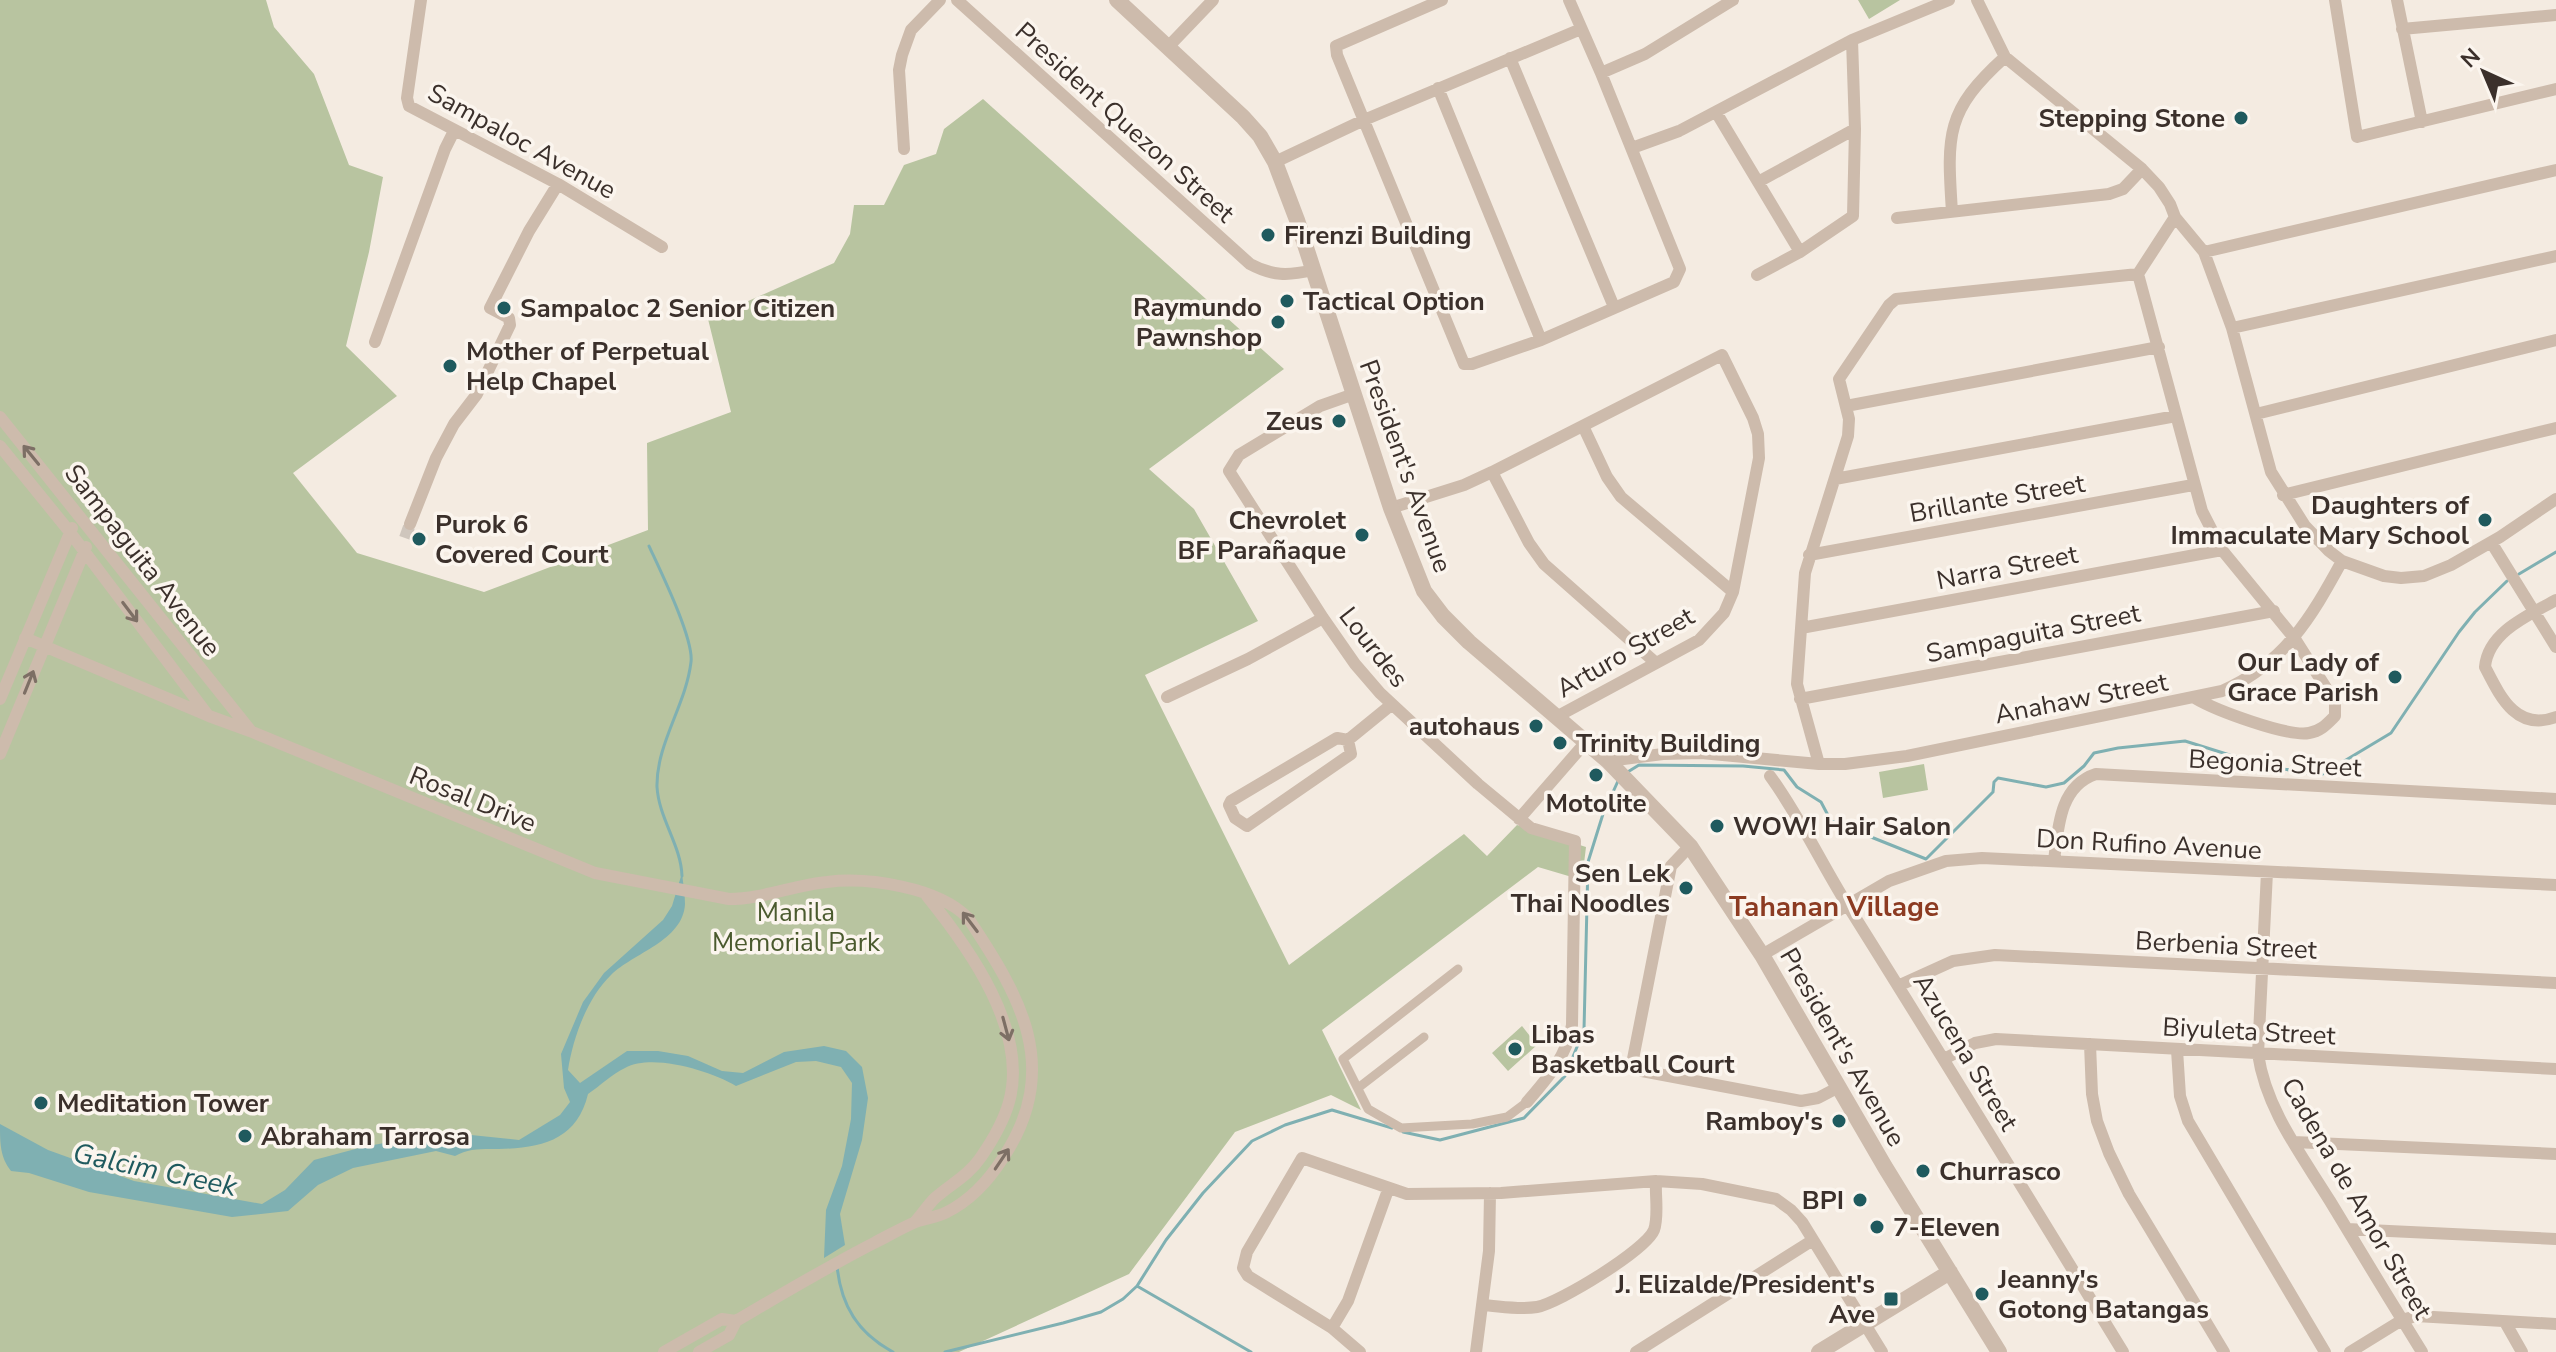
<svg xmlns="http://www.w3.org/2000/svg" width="2556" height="1352" font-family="'Nunito Sans',sans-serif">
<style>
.green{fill:#b8c4a0}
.water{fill:#7fb0b2}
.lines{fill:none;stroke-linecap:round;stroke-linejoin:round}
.stream{stroke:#7fb0b2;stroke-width:3}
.minor-tunnel{stroke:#cfc6bd;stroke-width:12;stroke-dasharray:12 6;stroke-linecap:butt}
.pedestrian{stroke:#cdbbac;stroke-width:9}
.minor{stroke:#cdbbac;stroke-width:12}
.tertiary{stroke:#cdbbac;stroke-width:16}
.oneway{stroke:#7d6f65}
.poi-dot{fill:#1f5a5e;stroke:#fbf5ee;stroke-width:3}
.labels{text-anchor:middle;stroke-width:7;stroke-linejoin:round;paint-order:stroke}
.poi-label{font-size:26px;font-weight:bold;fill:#3b302b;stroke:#fbf5ee;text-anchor:start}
.street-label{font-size:26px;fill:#3b302b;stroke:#fbf5ee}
.park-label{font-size:26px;fill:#4a5a2e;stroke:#fbf5ee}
.neighbourhood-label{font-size:28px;font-weight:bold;fill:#8c3b22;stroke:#fbf5ee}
.water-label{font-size:28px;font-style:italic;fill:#1f5a5e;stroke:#fbf5ee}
</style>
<rect width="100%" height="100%" fill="#f4ebe1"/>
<!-- green -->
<path class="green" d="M0,0H266L274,27L314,74L349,165L383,177L369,252L346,346L397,396L293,473L357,553L484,592L648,530L647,443L731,412L708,319L834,263L850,234L854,205H884L904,165L936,154L944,129L983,99L1284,369L1149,469L1194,509L1258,621L1145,675L1289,965L1464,834L1487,856L1517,825L1586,847L1582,880L1538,867L1322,1030L1361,1110L1331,1095L1235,1132L1129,1274L959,1352H0Z
M1858,0H1900L1869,19Z
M1924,764L1928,790L1883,798L1879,772Z
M1522,1026L1537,1045L1508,1071L1492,1053Z"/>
<!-- water -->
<path class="water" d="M682,873C683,883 685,894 685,904C683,941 633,953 611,975C587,998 573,1038 568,1070L580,1083L627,1051H658L688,1056L722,1071L743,1073L784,1052L824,1046L846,1051L862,1067L868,1098L862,1140L840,1214L845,1245L824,1258L826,1210L842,1166L851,1119L852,1083L841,1067L816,1061L796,1062L736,1086C710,1071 653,1053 625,1068C612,1074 600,1086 588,1094C577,1140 542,1148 499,1149C483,1149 469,1148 455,1156L436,1151L353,1168L318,1185L288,1211L232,1217L89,1192L29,1173L11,1171C0,1157 0,1143 0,1124L48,1150L134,1181L262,1204L285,1190L314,1160L363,1147L442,1132L519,1140L560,1115L570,1102L564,1088L561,1054L583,1002L604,973L663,920L672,906Z"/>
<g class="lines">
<!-- stream -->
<path class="stream" d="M649,546C660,570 694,639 691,662C686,705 656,744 657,787C659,819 681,845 682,876
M2519,574L2556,552
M1626,773L1639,765L1743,766L1784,770L1797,787L1821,802L1831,821L1926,859L1993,792L1994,782L1998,778L2046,787L2064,783L2084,766L2094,753L2118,748L2185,741L2265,766L2321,775L2391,733L2459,632L2475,612L2507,581
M1403,1132L1440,1140L1524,1118L1565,1076L1584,1030L1588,862L1603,814L1618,781
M837,1266C841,1306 858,1333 893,1352
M1137,1286L1251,1352
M945,1352L1063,1323L1101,1312L1123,1299L1137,1286L1166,1240L1203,1193L1252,1141L1285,1125L1332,1110L1392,1128"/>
<!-- minor-tunnel -->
<path class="minor-tunnel" d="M405,538L410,524"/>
<!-- pedestrian -->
<path class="pedestrian" d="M1458,969L1343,1059L1368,1109L1401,1128L1472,1124L1507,1117L1527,1102
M1358,1088L1424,1037"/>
<!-- minor -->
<path class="minor" d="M421,0L407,98L409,106L558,184L662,247
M957,0L1250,264C1272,276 1288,276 1313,270
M1442,0L1336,46L1337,55L1464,364H1472L1541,340L1674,282L1680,269L1601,73L1569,0
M1977,0L2005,57L2142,169L2159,187L2170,204L2175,217L2204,252L2232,328L2271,472L2305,526L2329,551L2342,561L2384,576L2401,578L2424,576L2451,565L2500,537L2556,499
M2335,0L2357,137L2556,89
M2397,0L2422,122
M2402,29L2556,15
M1168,47L1213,0
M1510,58L1614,307
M1601,73L1645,54L1733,0
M1438,88L1541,340
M1716,112L1800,252
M1681,130L1852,40L1949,0
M1632,148L1679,131
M904,149L899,70L902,55L911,30L940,0
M1275,162L1364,120L1581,29
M1758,182L1855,129
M1952,212C1947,135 1945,111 2005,57
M1897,218L2109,194L2123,189L2142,169
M2204,252L2556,170
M2138,274L2202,511L2222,550L2295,639L2335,702V716C2327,724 2321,731 2309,733C2287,737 2215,710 2195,698
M1757,275L1800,252L1853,216L1855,129L1852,40
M2232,328L2556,256
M375,342L445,149L454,131
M1354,394L1320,406L1239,455L1229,471L1323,618L1355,664L1380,693L1478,784L1531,828L1575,841L1572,1025C1567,1056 1547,1079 1527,1102
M1846,406L2159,347
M2256,414L2556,340
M0,417L250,730
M1583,426L1607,477L1621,497L1733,592
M0,446L69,531L207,714
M1492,472L1529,543L1544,564L1656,663
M1835,479L2176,416
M2283,495L2556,428
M1391,508L1464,485L1492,472L1722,355L1753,418L1758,434L1759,458L1733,592L1724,613L1699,640L1558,716
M410,524L436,458L454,424L477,394L510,325L509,318L490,308L529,231L558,184
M2491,542L2556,647
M1809,555L2193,485
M2556,600C2529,615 2488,632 2485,667C2500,696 2516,732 2556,717
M1801,628L2222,550
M25,638L209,716L250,731L595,873L729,899C763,899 794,885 827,882C868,877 938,887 968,918C1020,996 1063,1068 1003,1158C989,1180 971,1200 947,1212C938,1217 927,1218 918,1221C903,1227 888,1236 874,1243C827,1267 782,1294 736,1321L729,1335L699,1352
M1167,697L1248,659L1323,618
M0,699L72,528
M1800,699L2274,611
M1348,740L1351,754L1247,826L1235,818L1229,805L1231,801L1337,738L1348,740L1391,705
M0,754L86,547
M1608,761L1663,754L1701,753L1819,764H1845L1907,756L2222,691C2284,664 2311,618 2342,561
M1819,764L1797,684L1805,573L1848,436L1849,419L1839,379L1889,305L1896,299L2138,274L2175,217
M1770,776C1800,817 1821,863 1848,906C1941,1054 2032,1203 2123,1352
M1519,819L1586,742
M1690,846L1671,866L1633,1059L1636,1067L1642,1071L1801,1101L1818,1098L1839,1087
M2054,861C2058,829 2059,786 2096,774L2556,799
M2267,872L2258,1054C2266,1109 2301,1154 2330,1201C2360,1251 2391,1302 2422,1352
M1762,955L1889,881L1946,861L1982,858L2556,885
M1900,985L1953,961L1995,955L2556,983
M2090,1044L2092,1094L2097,1121L2109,1153L2129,1194L2224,1352
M2177,1050L2180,1096L2188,1121L2325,1352
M1944,1059L1975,1043L1996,1039L2556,1069
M2294,1142L2556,1154
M915,1222C922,1214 928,1205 935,1198C951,1184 969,1175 981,1157C992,1141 1004,1120 1009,1102C1029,1031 969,948 927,896
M2347,1229L2556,1239
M1482,1305C1500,1306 1519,1310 1537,1307C1559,1303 1646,1250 1654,1230C1659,1216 1655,1196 1656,1181
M2505,1322L2522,1352
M1332,1328L1348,1301L1388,1190
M664,1352L722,1319L736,1321
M1360,1352L1332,1328L1248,1276L1243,1268L1247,1252L1302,1158L1407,1194L1501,1193L1656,1181L1702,1184L1776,1199L1791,1210L1802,1222L1882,1352
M1476,1352L1489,1251L1490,1193
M1636,1352L1813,1240
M2350,1352L2402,1320L2416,1316L2556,1324"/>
<!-- tertiary -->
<path class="tertiary" d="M1117,0L1243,117L1260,136L1275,162L1297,220L1391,508L1424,591L1443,616L1469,642L1608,761L1690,846L1762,955L1885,1167L1999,1352
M1819,1352L1950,1272"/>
</g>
<!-- one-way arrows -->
<defs><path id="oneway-shaft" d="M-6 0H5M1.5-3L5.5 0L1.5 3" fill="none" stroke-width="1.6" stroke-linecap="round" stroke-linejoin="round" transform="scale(2)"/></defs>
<g class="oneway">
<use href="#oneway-shaft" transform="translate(31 455) rotate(-129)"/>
<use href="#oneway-shaft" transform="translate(130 612) rotate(53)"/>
<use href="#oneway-shaft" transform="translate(29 682) rotate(-68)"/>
<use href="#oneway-shaft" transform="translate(970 922) rotate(-127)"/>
<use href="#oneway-shaft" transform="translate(1006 1029) rotate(75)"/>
<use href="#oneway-shaft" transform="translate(1002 1159) rotate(-56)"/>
</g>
<!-- markers -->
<g class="poi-dot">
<circle cx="2241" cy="118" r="8"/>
<circle cx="1268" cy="235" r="8"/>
<circle cx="1287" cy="301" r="8"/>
<circle cx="504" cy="308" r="8"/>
<circle cx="1278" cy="322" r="8"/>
<circle cx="450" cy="366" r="8"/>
<circle cx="1339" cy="421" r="8"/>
<circle cx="2485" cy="520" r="8"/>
<circle cx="1362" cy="535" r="8"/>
<circle cx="419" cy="539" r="8"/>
<circle cx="2395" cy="677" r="8"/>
<circle cx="1536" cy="726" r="8"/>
<circle cx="1560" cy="743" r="8"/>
<circle cx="1596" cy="775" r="8"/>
<circle cx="1717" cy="826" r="8"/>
<circle cx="1686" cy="888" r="8"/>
<circle cx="1515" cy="1049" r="8"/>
<circle cx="41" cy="1103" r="8"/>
<circle cx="1839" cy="1121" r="8"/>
<circle cx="245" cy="1136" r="8"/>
<circle cx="1923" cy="1171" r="8"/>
<circle cx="1860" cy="1200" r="8"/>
<circle cx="1877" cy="1227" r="8"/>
<circle cx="1982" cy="1294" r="8"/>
<rect x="1883" y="1291" width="16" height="16" rx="4"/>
</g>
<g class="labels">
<!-- poi labels -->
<g class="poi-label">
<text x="2225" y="127" text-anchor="end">Stepping Stone</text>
<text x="1284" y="244">Firenzi Building</text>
<text x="1303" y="310">Tactical Option</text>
<text x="1262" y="316" text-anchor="end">Raymundo<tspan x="1262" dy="30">Pawnshop</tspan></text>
<text x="520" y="317">Sampaloc 2 Senior Citizen</text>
<text x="466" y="360">Mother of Perpetual<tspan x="466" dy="30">Help Chapel</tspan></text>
<text x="1323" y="430" text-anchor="end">Zeus</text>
<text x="2469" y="514" text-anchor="end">Daughters of<tspan x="2469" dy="30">Immaculate Mary School</tspan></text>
<text x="1346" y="529" text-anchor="end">Chevrolet<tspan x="1346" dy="30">BF Parañaque</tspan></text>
<text x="435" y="533">Purok 6<tspan x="435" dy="30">Covered Court</tspan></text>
<text x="2379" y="671" text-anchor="end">Our Lady of<tspan x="2379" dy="30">Grace Parish</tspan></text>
<text x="1520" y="735" text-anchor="end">autohaus</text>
<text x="1576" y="752">Trinity Building</text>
<text x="1596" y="812" text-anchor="middle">Motolite</text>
<text x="1733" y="835">WOW! Hair Salon</text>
<text x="1670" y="882" text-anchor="end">Sen Lek<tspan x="1670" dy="30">Thai Noodles</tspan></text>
<text x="1531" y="1043">Libas<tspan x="1531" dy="30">Basketball Court</tspan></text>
<text x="57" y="1112">Meditation Tower</text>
<text x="1823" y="1130" text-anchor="end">Ramboy's</text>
<text x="261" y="1145">Abraham Tarrosa</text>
<text x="1939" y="1180">Churrasco</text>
<text x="1844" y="1209" text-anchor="end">BPI</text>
<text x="1893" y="1236">7-Eleven</text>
<text x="1998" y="1288">Jeanny's<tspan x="1998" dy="30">Gotong Batangas</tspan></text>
<text x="1875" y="1293" text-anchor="end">J. Elizalde/President's<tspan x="1875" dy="30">Ave</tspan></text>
</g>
<!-- street labels -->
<g class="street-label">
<text transform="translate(1125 122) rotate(42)" y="9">President Quezon Street</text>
<text transform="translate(522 141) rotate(29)" y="9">Sampaloc Avenue</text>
<text transform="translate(1406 466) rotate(70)" y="9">President's Avenue</text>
<text transform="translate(1997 498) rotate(-10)" y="9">Brillante Street</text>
<text transform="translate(143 560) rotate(52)" y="9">Sampaguita Avenue</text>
<text transform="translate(2007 567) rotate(-11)" y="9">Narra Street</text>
<text transform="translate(2033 633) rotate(-11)" y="9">Sampaguita Street</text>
<text transform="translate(1374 647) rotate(52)" y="9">Lourdes</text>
<text transform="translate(1625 652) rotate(-30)" y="9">Arturo Street</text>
<text transform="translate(2081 698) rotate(-11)" y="9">Anahaw Street</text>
<text transform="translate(2275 763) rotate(3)" y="9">Begonia Street</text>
<text transform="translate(473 799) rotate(22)" y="9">Rosal Drive</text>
<text transform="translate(2149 844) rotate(3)" y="9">Don Rufino Avenue</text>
<text transform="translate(2226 945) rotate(3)" y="9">Berbenia Street</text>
<text transform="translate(2249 1031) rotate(3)" y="9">Biyuleta Street</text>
<text transform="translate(1843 1047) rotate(60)" y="9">President's Avenue</text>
<text transform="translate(1966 1052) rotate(59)" y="9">Azucena Street</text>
<text transform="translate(2357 1198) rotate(60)" y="9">Cadena de Amor Street</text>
</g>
<!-- park labels -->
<g class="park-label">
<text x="796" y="921">Manila<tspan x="796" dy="30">Memorial Park</tspan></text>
</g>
<!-- neighbourhood labels -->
<g class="neighbourhood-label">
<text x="1834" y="916">Tahanan Village</text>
</g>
<!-- water labels -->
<g class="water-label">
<text transform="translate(155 1169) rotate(12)" y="10">Galcim Creek</text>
</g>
</g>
<!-- north arrow -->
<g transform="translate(2484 72) rotate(316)" stroke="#fbf5ee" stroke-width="6" paint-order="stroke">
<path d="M0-6L14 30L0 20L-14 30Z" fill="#3b302b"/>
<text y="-12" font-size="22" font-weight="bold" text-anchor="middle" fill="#3b302b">N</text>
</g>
</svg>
